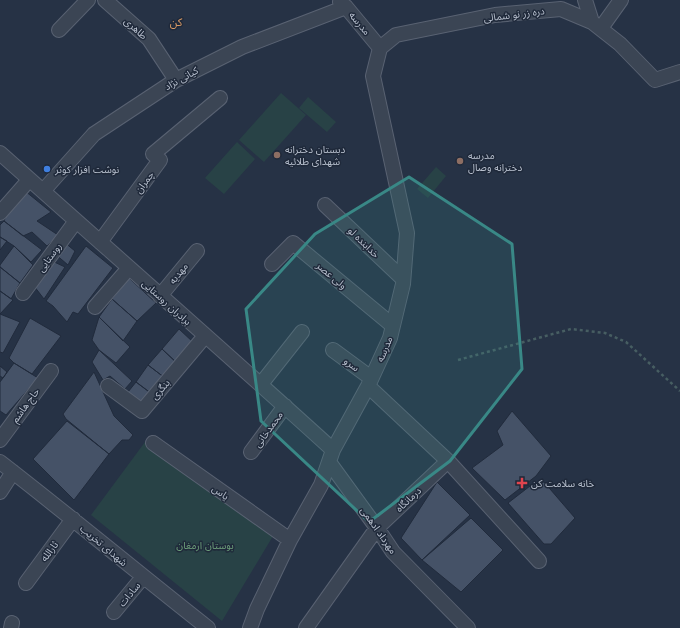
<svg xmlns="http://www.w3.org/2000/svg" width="680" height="628" font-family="Arial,'Noto Sans Arabic',sans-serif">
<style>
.green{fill:#284246}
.building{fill:#455267;stroke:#212b3c}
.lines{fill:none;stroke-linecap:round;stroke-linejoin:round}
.minor-casing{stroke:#596272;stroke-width:16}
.path{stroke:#475e62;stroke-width:2.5;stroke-dasharray:3 3;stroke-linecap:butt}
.minor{stroke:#3b4554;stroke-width:14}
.marked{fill:#398886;fill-opacity:0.2;stroke:#398886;stroke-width:3;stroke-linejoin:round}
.education-dot{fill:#8d6e63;stroke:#1f293a;stroke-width:1.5}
.shop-dot{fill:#3f7fe0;stroke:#1f293a;stroke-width:1.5}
.health-dot{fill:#e0444e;stroke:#1f293a;stroke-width:1.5}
.labels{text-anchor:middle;stroke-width:3;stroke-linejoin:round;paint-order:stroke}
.street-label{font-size:10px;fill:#b8c0ce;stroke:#1f293a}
.poi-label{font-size:10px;fill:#b8c0ce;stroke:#1f293a;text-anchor:start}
.park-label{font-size:10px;fill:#6ea07b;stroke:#1f293a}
.neighbourhood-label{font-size:11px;fill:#dc9c65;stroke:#1f293a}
</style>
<rect width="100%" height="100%" fill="#263245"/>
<!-- green -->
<path class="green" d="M281,93L306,115L264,162L239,140Z
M308,97L336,122L327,132L299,108Z
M237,142L255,159L224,194L205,178Z
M436,167L446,176L428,198L417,189Z
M145,442L273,536L222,621L91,515Z"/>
<!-- building -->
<path class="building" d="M25,191L51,212L37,221L58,235L47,246L32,232L23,236L4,221L11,204Z
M4,221L42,250L31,262L14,246L0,237V225Z
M0,237L7,241L0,250Z
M64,242L75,251L68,265L54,253Z
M14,246L33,265L20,283L0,267V265Z
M86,246L113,268L78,314L73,312L67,322L53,306L46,301Z
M50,260L65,267L44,299L34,286Z
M0,267L20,283L11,299L0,291Z
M129,278L156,303L137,321L112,299Z
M0,291L13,300L0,314Z
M112,299L137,321L123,341L99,317Z
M0,314L20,322L3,353L0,352Z
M99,317L130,347L116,363L99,350L92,340Z
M30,318L61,336L32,374L14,363L9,358Z
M179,329L194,343L178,364L162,349Z
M162,349L178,364L165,378L148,365Z
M99,350L132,381L125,389L110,376L103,380L92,362Z
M14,363L38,378L6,415L0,411V382Z
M148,365L165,378L152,394L136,382Z
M0,366L7,372L3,378L0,376Z
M94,372L114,416L133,435L129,440H122L109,454L66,419L63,414Z
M136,382L152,394L141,404L128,392Z
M512,411L551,456L536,476L505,500L472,468L503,445L497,431Z
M67,421L109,454L74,500L33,459Z
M437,482L470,515L422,560L401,538Z
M544,482L575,518L551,544H544L508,503L530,486Z
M471,518L503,550L461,592L422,560Z"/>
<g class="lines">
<defs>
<path id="minor" d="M105,0L149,39L176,80
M585,0L592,22
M340,2L346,7L380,48
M601,28L621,0
M59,30L88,0
M0,153C111,252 223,350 333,450
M43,191L94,134L176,80L242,47L346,7
M325,205L403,279
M0,213L29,180
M100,242L160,160L153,154L220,98
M272,264L293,243L392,325
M23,293L76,221
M160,296L197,251
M95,307L129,268
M333,350L371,378
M261,384L302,332
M108,386L142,411L205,336
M0,440L51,371
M153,443L290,540
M251,452L285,406
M448,461L539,561
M0,462C70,516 138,573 208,628
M329,462L377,528L393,552L468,628
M0,492L13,472
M26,583L73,519
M114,612L143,577
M11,628L12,623
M250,628L257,609L290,540L321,485L333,450L368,386L390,338L403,284L407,233L373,76L380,48L396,35L495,15L561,9L592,22L620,44L655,80L680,72
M306,628L377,528L448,461L368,386"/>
</defs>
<!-- minor casing -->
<use href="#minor" class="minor-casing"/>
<!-- path -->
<path class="path" d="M458,360L571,329L605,333L626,342L680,391"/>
<!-- minor -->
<use href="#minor" class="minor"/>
</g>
<!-- marked area -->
<path class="marked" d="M409,177L512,244L522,369L450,461L369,522L261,421L246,309L315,234Z"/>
<!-- markers -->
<g class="education-dot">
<circle cx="277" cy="155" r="4"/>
<circle cx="460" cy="161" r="4"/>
</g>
<circle class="shop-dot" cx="47" cy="169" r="4"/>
<path class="health-dot" d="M520 477h4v4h4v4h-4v4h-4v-4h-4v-4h4z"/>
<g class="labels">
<!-- street labels -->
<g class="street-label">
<text transform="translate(514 14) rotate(-7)" y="4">دره زر نو شمالی</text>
<text transform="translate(360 23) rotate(50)" y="4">مدرسه</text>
<text transform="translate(136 28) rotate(42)" y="4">طاهری</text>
<text transform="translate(181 78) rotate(-29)" y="4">کیانی نژاد</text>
<text transform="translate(144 182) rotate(-54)" y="4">چمران</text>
<text transform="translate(364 242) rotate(44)" y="4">خدابنده لو</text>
<text transform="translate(49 257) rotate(-54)" y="4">روستایی</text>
<text transform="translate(178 273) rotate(-51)" y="4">مهدیه</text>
<text transform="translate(332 275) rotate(40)" y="4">ولی عصر</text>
<text transform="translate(167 302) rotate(42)" y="4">برادران روستایی</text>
<text transform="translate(384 349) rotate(-67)" y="4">مدرسه</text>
<text transform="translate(352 364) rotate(37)" y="4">سرو</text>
<text transform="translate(160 389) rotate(-49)" y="4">بنگری</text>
<text transform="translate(25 405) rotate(-54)" y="4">حاج هاشم</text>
<text transform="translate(268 429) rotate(-54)" y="4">محمدخانی</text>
<text transform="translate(221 492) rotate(35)" y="4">یاس</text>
<text transform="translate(408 499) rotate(-43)" y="4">درمانگاه</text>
<text transform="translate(379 530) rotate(55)" y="4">مهرداد ادهمی</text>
<text transform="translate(104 545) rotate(40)" y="4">شهدای تخریب</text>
<text transform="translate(49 551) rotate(-53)" y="4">ثارالله</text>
<text transform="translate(129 594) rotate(-51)" y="4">سادات</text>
</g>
<!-- poi labels -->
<g class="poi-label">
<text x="285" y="153">دبستان دخترانه<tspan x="285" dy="12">شهدای طلائیه</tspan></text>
<text x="468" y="159">مدرسه<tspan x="468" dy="12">دخترانه وصال</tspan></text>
<text x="55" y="173">نوشت افزار کوثر</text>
<text x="531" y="487">خانه سلامت کن</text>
</g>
<!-- park labels -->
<g class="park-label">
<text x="205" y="549">بوستان ارمغان</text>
</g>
<!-- neighbourhood labels -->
<g class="neighbourhood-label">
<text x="176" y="26">کن</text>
</g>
</g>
</svg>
